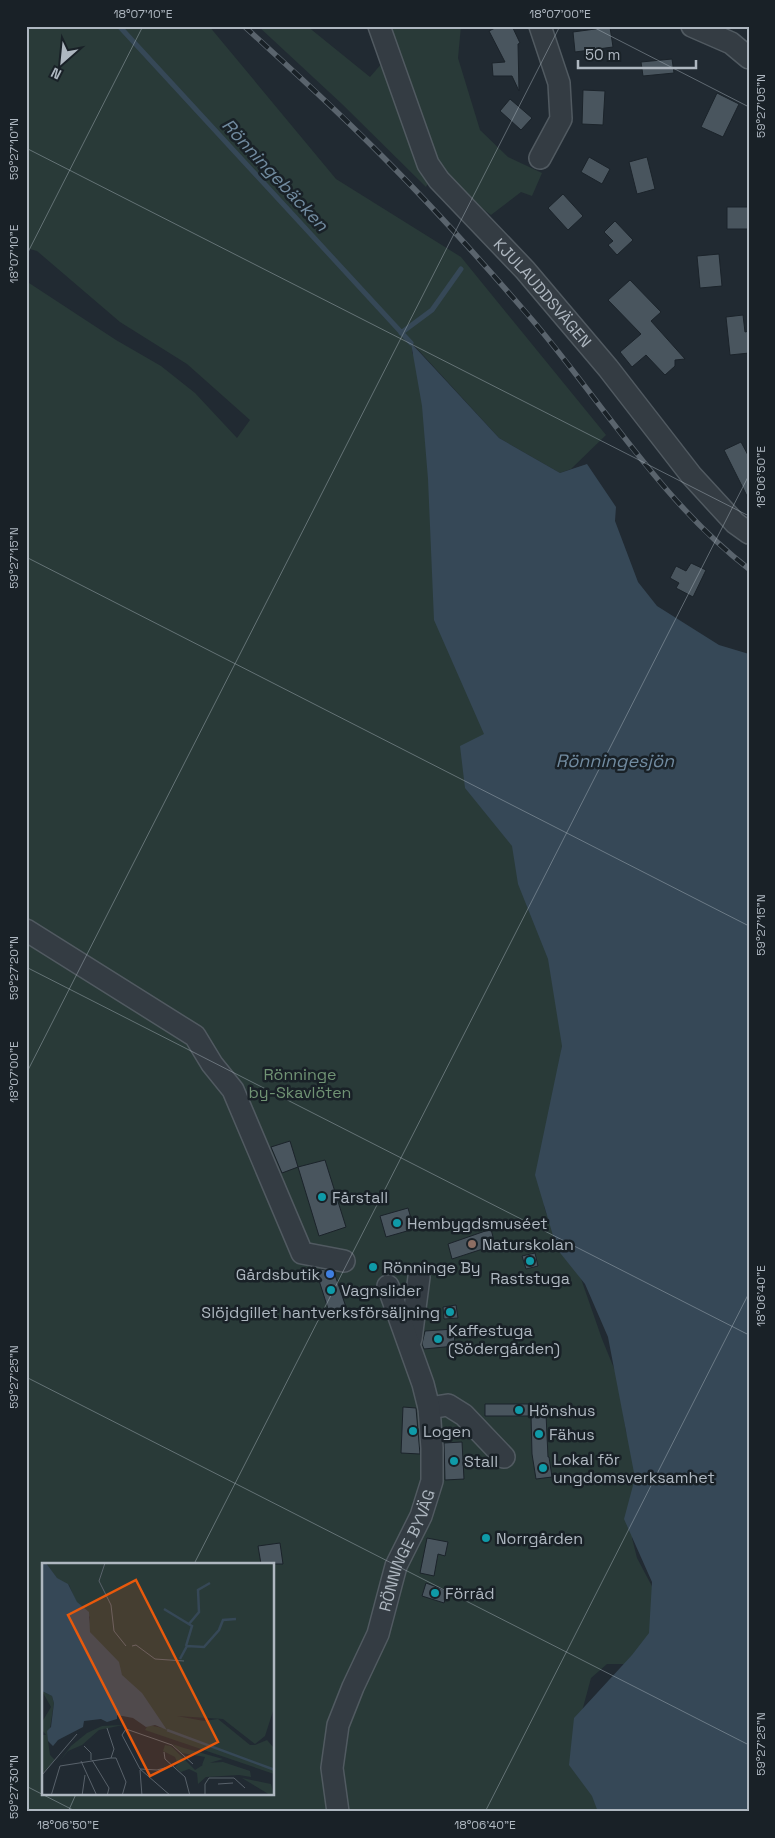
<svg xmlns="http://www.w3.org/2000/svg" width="775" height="1838" font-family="'Space Grotesk',sans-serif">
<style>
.green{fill:#293a38;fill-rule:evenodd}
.water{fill:#364857}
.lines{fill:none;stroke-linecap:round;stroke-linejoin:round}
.stream{stroke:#364857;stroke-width:5}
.building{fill:#49555e;stroke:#1b232a}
.minor-casing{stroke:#515a61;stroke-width:24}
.minor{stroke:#343c43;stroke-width:21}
.rail-casing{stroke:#5a646d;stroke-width:5.5}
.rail{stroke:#192127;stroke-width:4;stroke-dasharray:11;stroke-linecap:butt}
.ticks{fill:none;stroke:#aeb7c0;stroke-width:1;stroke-opacity:0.45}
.culture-dot{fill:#0f9aa8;stroke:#192127;stroke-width:2}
.education-dot{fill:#8d6e63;stroke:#192127;stroke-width:2}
.shop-dot{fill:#3f7fe0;stroke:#192127;stroke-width:2}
.labels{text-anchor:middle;stroke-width:5;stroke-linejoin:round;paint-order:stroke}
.street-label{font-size:16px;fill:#aeb7c0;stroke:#192127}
.park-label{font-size:16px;fill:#709374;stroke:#192127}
.poi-label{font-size:16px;fill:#aeb7c0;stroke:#192127;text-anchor:start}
.water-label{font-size:18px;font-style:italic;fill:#718ba0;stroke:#192127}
.inset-river{fill:none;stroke:#364857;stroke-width:2.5}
.inset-road{fill:none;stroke:#59626b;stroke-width:1}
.view{fill:#e8590c;fill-opacity:0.15;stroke:#e8590c;stroke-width:2.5}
.inset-edge{fill:none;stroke:#aeb7c0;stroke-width:2.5}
.neatline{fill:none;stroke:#aeb7c0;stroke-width:2}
.ticks-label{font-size:12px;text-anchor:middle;fill:#aeb7c0}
</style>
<rect width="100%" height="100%" fill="#212a32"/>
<!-- green -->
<path class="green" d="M26,26H209L336,179L461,257L606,435L571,469L560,473L499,438L412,343V353L433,376L512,838L570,975L544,1206L546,1213L564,1239L579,1273L602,1339L618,1378L626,1432L636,1449L644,1481L632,1538L637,1558L655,1592L652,1643L632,1664H607L591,1678L581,1715L609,1812H26V281L116,340L161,366L195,393L237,438L250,420L187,364L120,322L37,251L26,248ZM44,1564H274V1794H44Z
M258,26H307L370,77L383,62L431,177L426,187L342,104Z
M386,26H461L458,58L480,130L508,157L542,173L532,196L521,192L491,215L449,183L438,169Z"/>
<!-- water -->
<path class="water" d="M411,343L499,438L560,473L587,464L616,507L615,521L638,582L657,606L719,645L749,654V1812H598L592,1796L569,1765L574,1718L632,1655L649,1633L652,1582L624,1519L635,1478L608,1337L585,1284L557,1249L535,1175L562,1046L548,959L518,884L512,846L465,788L460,746L484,734L434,620L428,479L422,406Z"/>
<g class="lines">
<!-- stream -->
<path class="stream" d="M119,26L411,343
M401,333L432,310L461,269"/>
</g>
<!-- building -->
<path class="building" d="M499,26H512L520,43L518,44L519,91L512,76H493L492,63L505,62L489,31Z
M610,27L613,47L575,52L573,32Z
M672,59L674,73L643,76L641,62Z
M583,90L605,91L603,125L582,124Z
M717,93L739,104L723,137L701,127Z
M510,99L532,118L521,130L500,111Z
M589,157L610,169L602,184L581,172Z
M647,157L655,189L637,194L629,162Z
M563,194L583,216L568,230L548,208Z
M727,207H749V229H727Z
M615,221L633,240L617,255L608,245L613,241L604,232Z
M719,254L722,286L700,288L697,256Z
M630,280L661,312L651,321L685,359L675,360V366L665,375L646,355L632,367L620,352L641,334L608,300Z
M743,315L745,332L749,331V353L730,355L726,317Z
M741,442L749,457V500L724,450Z
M691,563L706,570L693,597L676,588L679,583L670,578L676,566L686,571Z
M290,1141L298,1167L282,1173L271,1147Z
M325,1160L346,1227L319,1236L298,1167Z
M408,1208L414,1229L386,1237L380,1216Z
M491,1229L495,1245L452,1259L448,1244Z
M535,1253L538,1266L526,1269L522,1256Z
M321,1269L334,1272L347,1310L330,1315L316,1271Z
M456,1305L458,1318L444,1319L443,1307Z
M454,1329L455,1346L424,1349L422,1344L425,1331Z
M485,1404H529V1416H485Z
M403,1407L416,1408L420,1454L401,1453Z
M546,1414L548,1457H549L552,1477L536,1479L532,1454L531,1415Z
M462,1442L464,1479L445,1480L444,1443Z
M427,1538L448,1542L445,1556L438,1554L434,1576L420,1573Z
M280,1543L283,1564H261L258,1546Z
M426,1583L448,1591L444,1603L422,1596Z"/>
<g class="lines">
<defs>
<g id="minor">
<path id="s1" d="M379,26L428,164L439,180L525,270L608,368L691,475L735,523L749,533"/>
<path d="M692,26L731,43L749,58"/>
<path d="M540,158L561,119L559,83L540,26"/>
<path d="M26,930L195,1036L212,1064L233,1090L302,1253L344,1261"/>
<path d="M411,1339L419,1277"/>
<path d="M429,1408L448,1405L464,1415L504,1457"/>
<path id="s2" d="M338,1812L332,1768L338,1725L353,1687L378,1634L396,1566L421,1516L432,1481V1448L429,1408L423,1384L388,1286"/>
</g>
</defs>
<!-- minor casing -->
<use href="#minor" class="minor-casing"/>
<!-- minor -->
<use href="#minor" class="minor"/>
<defs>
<path id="rail" d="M244,26C291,69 339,112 384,158C436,210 486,266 534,322C604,405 662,502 749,569"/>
</defs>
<!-- rail casing -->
<use href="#rail" class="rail-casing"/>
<!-- rail -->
<use href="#rail" class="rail"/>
</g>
<!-- ticks -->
<path class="ticks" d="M591,26L749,107M26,148L749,516M26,256L143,26M26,557L749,926M26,967L749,1335M26,1074L560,26M26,1377L749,1745M194,1564L749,475M26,1786L77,1812M68,1812L76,1794M485,1812L749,1293"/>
<!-- markers -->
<g class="culture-dot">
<circle cx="322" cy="1197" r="5"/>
<circle cx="397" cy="1223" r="5"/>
<circle cx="530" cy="1261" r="5"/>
<circle cx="373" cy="1267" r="5"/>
<circle cx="331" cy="1290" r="5"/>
<circle cx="450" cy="1312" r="5"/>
<circle cx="438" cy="1339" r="5"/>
<circle cx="519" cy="1410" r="5"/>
<circle cx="413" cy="1431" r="5"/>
<circle cx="539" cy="1434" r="5"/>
<circle cx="454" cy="1461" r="5"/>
<circle cx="543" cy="1468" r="5"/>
<circle cx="486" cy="1538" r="5"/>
<circle cx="435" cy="1593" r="5"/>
</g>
<circle class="education-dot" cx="472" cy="1244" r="5"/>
<circle class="shop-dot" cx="330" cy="1274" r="5"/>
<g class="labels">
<!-- street labels -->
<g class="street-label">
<text dy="6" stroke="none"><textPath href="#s1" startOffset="319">KJULAUDDSVÄGEN</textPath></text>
<text dy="6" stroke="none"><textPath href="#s2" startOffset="276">RÖNNINGE BYVÄG</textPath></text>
</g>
<!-- park labels -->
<g class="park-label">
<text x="300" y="1080">Rönninge<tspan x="300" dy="18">by-Skavlöten</tspan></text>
</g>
<!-- poi labels -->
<g class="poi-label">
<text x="332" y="1203">Fårstall</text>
<text x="407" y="1229">Hembygdsmuséet</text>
<text x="482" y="1250">Naturskolan</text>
<text x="383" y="1273">Rönninge By</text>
<text x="320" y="1280" text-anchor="end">Gårdsbutik</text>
<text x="530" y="1284" text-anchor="middle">Raststuga</text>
<text x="341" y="1296">Vagnslider</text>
<text x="440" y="1318" text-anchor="end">Slöjdgillet hantverksförsäljning</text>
<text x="448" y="1336">Kaffestuga<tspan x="448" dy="18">(Södergården)</tspan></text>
<text x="529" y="1416">Hönshus</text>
<text x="423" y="1437">Logen</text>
<text x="549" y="1440">Fähus</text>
<text x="553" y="1465">Lokal för<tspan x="553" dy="18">ungdomsverksamhet</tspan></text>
<text x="464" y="1467">Stall</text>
<text x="496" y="1544">Norrgården</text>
<text x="445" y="1599">Förråd</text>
</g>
<!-- water labels -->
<g class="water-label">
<text transform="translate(275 175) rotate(47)" y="6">Rönningebäcken</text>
<text x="615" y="767">Rönningesjön</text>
</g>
</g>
<!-- overview -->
<g transform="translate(42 1563)">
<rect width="232" height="232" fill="#212a32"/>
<path d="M4,0H232V145L223,173L213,181L181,156L135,153L162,158L176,156L208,182H213L225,177L232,185V211L103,167L106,162L121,165L95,129L83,119L68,93L46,67L48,54L35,41L27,22L15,16ZM0,128L10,133L12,140L6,178L8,192L13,197L0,211V172H4L0,167V159L9,144ZM81,162L57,167L40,182L26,188L17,199L29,183L45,170L60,163ZM130,181L142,185L181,196L160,202L163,194L140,190ZM123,182L129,183L153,207L164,200L181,199L208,208L209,214L197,212L164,214L156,221L155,210L147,206L139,209L133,204L136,201L133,194L121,188ZM200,215L229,221L232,232H228Z" fill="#293a38"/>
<path d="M0,0H4L15,15L26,21L35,39L47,49L48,69L77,99L80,112L100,130L125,167L113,162L104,164L91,155L75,152V156L65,159L59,156L42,158L41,164L16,177L11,183L6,178L5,168L9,164L12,140L10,133L0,128Z" fill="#364857"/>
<path class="inset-river" d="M122,46L150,63L144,83M147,61L157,49L156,27L168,20M138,96L145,83L162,84L177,67L181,57L194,56M125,167L233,207"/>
<path class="inset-road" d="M63,0L57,18L69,42L72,68L84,83M90,83L94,82L113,96L142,98M65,165L72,186L69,195M42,183L49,190V197M122,189L123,196L143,214L148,233M50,197L67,225L65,233M39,198L55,233M98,206L115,207L130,203M98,207L100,233M0,212L35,171M176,221L191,220M9,233L18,203L69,195H74L84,219L80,233M40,233L43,212M129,233L98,206L80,172L84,166L130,182L151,201M163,233V221L167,215H192L203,225"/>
<path class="view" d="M94,17L176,179L108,213L26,52Z"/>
<rect width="232" height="232" class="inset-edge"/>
</g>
<!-- border -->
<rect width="775" height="1838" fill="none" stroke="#192127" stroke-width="55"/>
<!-- north arrow -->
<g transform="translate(62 62) rotate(207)" stroke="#192127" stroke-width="4" paint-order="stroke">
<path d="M0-4L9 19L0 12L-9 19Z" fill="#aeb7c0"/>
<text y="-8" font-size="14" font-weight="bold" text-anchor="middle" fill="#aeb7c0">N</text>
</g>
<!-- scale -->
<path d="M578 60v8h118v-8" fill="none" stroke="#aeb7c0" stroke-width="2.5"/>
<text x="585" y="60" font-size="15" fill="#aeb7c0" stroke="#192127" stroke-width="4" paint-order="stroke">50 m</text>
<rect x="28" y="28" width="720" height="1782" class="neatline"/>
<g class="ticks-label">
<text x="143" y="18">18°07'10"E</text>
<text x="560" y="18">18°07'00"E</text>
<text transform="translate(761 106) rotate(-90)" y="4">59°27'05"N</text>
<text transform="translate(14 149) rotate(-90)" y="4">59°27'10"N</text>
<text transform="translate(14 254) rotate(-90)" y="4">18°07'10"E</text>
<text transform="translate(761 477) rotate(-90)" y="4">18°06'50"E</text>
<text transform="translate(14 558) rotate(-90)" y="4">59°27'15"N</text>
<text transform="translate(761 925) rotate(-90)" y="4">59°27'15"N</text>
<text transform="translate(14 968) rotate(-90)" y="4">59°27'20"N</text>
<text transform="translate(14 1072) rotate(-90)" y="4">18°07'00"E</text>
<text transform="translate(761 1296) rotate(-90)" y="4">18°06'40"E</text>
<text transform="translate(14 1377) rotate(-90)" y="4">59°27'25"N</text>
<text transform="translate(761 1744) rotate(-90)" y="4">59°27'25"N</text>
<text transform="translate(14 1787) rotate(-90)" y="4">59°27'30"N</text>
<text x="68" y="1829">18°06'50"E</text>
<text x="485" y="1829">18°06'40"E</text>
</g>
</svg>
